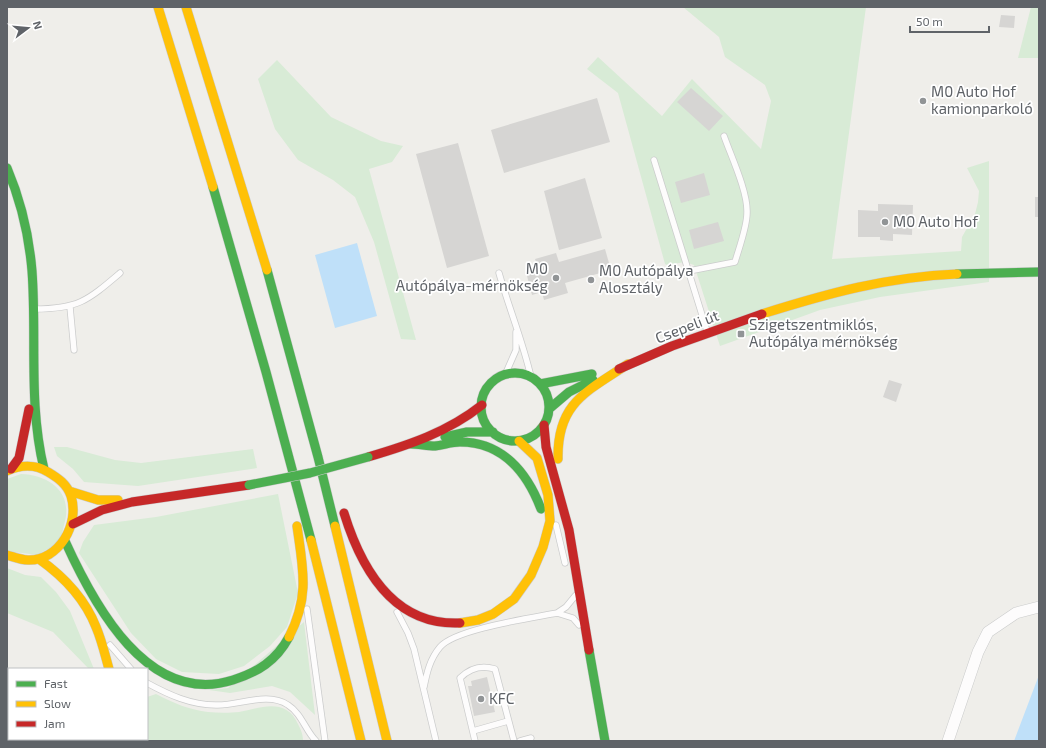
<svg xmlns="http://www.w3.org/2000/svg" width="1046" height="748" font-family="'Exo 2',sans-serif">
<style>
.green{fill:#d8ebd6}
.water{fill:#bfe0f9}
.building{fill:#d6d5d3}
.lines{fill:none;stroke-linecap:round;stroke-linejoin:round}
.lane-casing{stroke:#cbcccc;stroke-width:7}
.street-casing{stroke:#cbcccc;stroke-width:12}
.fast-casing{stroke:#cacacb;stroke-width:10}
.slow-casing{stroke:#cacacb;stroke-width:10}
.jam-casing{stroke:#cacacb;stroke-width:10}
.lane{stroke:#fdfcfc;stroke-width:5.5}
.street{stroke:#fdfcfc;stroke-width:11}
.fast{stroke:#4caf50;stroke-width:9}
.slow{stroke:#ffc107;stroke-width:9}
.jam{stroke:#c62828;stroke-width:9}
.fast-bridge-casing{stroke:#cacacb;stroke-width:10;stroke-linecap:butt}
.fast-bridge{stroke:#4caf50;stroke-width:9}
.poi-dot{fill:#919496;stroke:#fff;stroke-width:1.5}
.labels{text-anchor:middle;stroke-width:3.5;stroke-linejoin:round;paint-order:stroke}
.poi-label{font-size:15px;fill:#5f6368;stroke:#fff;text-anchor:start}
.street-label{font-size:15px;fill:#5f6368;stroke:#fff}
</style>
<rect width="100%" height="100%" fill="#efeeea"/>
<!-- green -->
<path class="green" d="M683,7H866L832,259L961,251L962,237L975,214L978,202L979,191L967,168L989,161V282L880,297L820,310L720,346L694,265L685,262L667,265L665,264L618,93L587,69L598,57L662,116L692,79L761,149L771,101L765,85L725,57L719,37Z
M1031,7H1039V58H1018Z
M277,60L331,117L381,141L403,146L392,162L369,169L416,340L401,339L374,242L355,197L333,180L298,160L275,129L258,79Z
M54,447H67L115,460L141,463L253,449L257,468L138,486L84,482L73,469L57,456Z
M21,474C50,475 74,493 64,525C63,529 62,536 60,539C56,546 43,551 37,555L7,551V479Z
M278,494L298,593L287,627L270,646L244,666L219,674L182,672L156,659L131,633L79,553L83,542L94,525L156,517Z
M7,568L25,575L41,577L56,592L70,611L94,669H89L53,632L7,613Z
M304,622L315,715L290,692L272,686L230,693L209,690L228,688Z
M156,694C173,703 190,710 208,712C218,713 230,713 239,712C260,708 286,697 298,724C301,730 303,734 303,741H137V739H147V697Z"/>
<!-- water -->
<path class="water" d="M357,243L377,316L335,328L315,255Z
M1039,675V741H1014Z"/>
<!-- building -->
<path class="building" d="M1001,15L1015,16L1014,28L999,27Z
M691,88L723,116L709,131L677,102Z
M597,98L610,142L504,173L491,130Z
M458,143L489,256L447,268L416,154Z
M704,173L710,195L681,203L675,182Z
M585,178L602,238L559,250L544,191Z
M1035,197H1039V217H1035Z
M878,204L913,205L912,235L893,234V241L880,240V237H858V210L878,211Z
M718,222L724,241L694,249L689,230Z
M605,249L611,270L565,283L568,293L544,300L542,292L532,295L526,272L538,268L535,259L556,253L559,262Z
M889,380L902,384L896,402L883,397Z
M487,677L495,712L474,716L468,686H472L471,681Z"/>
<g class="lines">
<defs>
<path id="lane" d="M654,160L707,331
M689,271L735,262C739,248 747,227 747,213C748,192 731,156 724,136
M499,273C509,308 523,342 531,377
M70,307L74,350
M34,309C78,309 87,301 120,273
M505,375L516,350V332
M556,525L565,563
M307,609L325,741
M397,612L408,633L414,649L436,741
M557,613L573,618L579,625
M110,645L131,669
M147,683C169,695 191,705 216,705C238,706 268,691 288,705C302,714 305,730 316,741
M424,687C427,672 430,659 440,647C455,629 532,618 557,613L566,607L575,596
M473,731L508,721
M475,741L460,678C470,668 482,665 495,669L514,741
M520,741L531,738"/>
<path id="street" d="M948,741L978,652L988,632L1016,613L1039,607"/>
<path id="fast" d="M7,168C21,201 29,235 32,271C37,338 28,403 44,469
M213,187L266,372L311,540
M267,270L318,457L335,526
M957,274L1039,272
M481 407a34 34 0 1 1 68 0a34 34 0 1 1-68 0Z
M540,384L592,374
M549,409L569,392L593,380
M445,437L467,432H493
M411,444C419,444 427,446 435,446C444,445 451,442 460,442C502,442 527,472 541,509
M65,541C94,605 148,707 233,680C258,672 276,661 289,637
M589,650L605,741"/>
<path id="slow" d="M158,7L213,187
M186,7L267,270
M762,314C829,293 887,277 957,274
M558,459C557,403 586,392 628,364
M7,471C20,465 35,464 48,472C58,478 67,484 71,496C80,524 59,561 28,560C21,560 14,557 7,555
M69,491L98,500H118
M335,526L387,741
M311,540L361,741
M39,559C63,576 85,599 96,627C102,641 105,655 109,669
M460,623L478,620L493,614L514,599L531,575L543,547L550,521L548,495L537,458L519,441
M289,637C310,596 303,569 297,526"/>
<path id="jam" d="M619,369L672,346L762,314
M544,425L546,447L569,530L589,650
M368,457C409,445 448,432 482,405
M11,469L19,458L29,409
M344,513C361,568 393,626 460,623
M73,524L102,510L132,502L249,485
M126,739V741"/>
</defs>
<!-- lane casing -->
<use href="#lane" class="lane-casing"/>
<!-- street casing -->
<use href="#street" class="street-casing"/>
<!-- fast casing -->
<use href="#fast" class="fast-casing"/>
<!-- slow casing -->
<use href="#slow" class="slow-casing"/>
<!-- jam casing -->
<use href="#jam" class="jam-casing"/>
<!-- lane -->
<use href="#lane" class="lane"/>
<!-- street -->
<use href="#street" class="street"/>
<!-- fast -->
<use href="#fast" class="fast"/>
<!-- slow -->
<use href="#slow" class="slow"/>
<!-- jam -->
<use href="#jam" class="jam"/>
<defs>
<path id="fast-bridge" d="M249,485L310,473L368,457"/>
</defs>
<!-- fast-bridge casing -->
<use href="#fast-bridge" class="fast-bridge-casing"/>
<!-- fast-bridge -->
<use href="#fast-bridge" class="fast-bridge"/>
</g>
<!-- markers -->
<g class="poi-dot">
<circle cx="923" cy="101" r="4"/>
<circle cx="885" cy="222" r="4"/>
<circle cx="556" cy="278" r="4"/>
<circle cx="591" cy="280" r="4"/>
<rect x="737" y="330" width="8" height="8" rx="2"/>
<circle cx="481" cy="699" r="4"/>
</g>
<g class="labels">
<!-- poi labels -->
<g class="poi-label">
<text x="931" y="97">M0 Auto Hof<tspan x="931" dy="17">kamionparkoló</tspan></text>
<text x="893" y="227">M0 Auto Hof</text>
<text x="548" y="274" text-anchor="end">M0<tspan x="548" dy="17">Autópálya-mérnökség</tspan></text>
<text x="599" y="276">M0 Autópálya<tspan x="599" dy="17">Alosztály</tspan></text>
<text x="749" y="330">Szigetszentmiklós,<tspan x="749" dy="17">Autópálya mérnökség</tspan></text>
<text x="489" y="704">KFC</text>
</g>
<!-- street labels -->
<g class="street-label">
<text transform="translate(687 327) rotate(-21)" y="5">Csepeli út</text>
</g>
</g>
<!-- border -->
<rect width="1046" height="748" fill="none" stroke="#5f6368" stroke-width="16"/>
<!-- legend -->
<rect x="8" y="668" width="140" height="72" fill="#ffffff" stroke="#bfc1c3"/>
<rect x="16" y="681" width="20" height="6" fill="#4caf50" stroke="#bfc1c3"/>
<text x="44" y="688" font-size="12" fill="#5f6368">Fast</text>
<rect x="16" y="701" width="20" height="6" fill="#ffc107" stroke="#bfc1c3"/>
<text x="44" y="708" font-size="12" fill="#5f6368">Slow</text>
<rect x="16" y="721" width="20" height="6" fill="#c62828" stroke="#bfc1c3"/>
<text x="44" y="728" font-size="12" fill="#5f6368">Jam</text>
<!-- north arrow -->
<g transform="translate(28 28) rotate(74)" stroke="#ffffff" stroke-width="3" paint-order="stroke">
<path d="M0-3L7 15L0 10L-7 15Z" fill="#5f6368"/>
<text y="-6" font-size="11" font-weight="bold" text-anchor="middle" fill="#5f6368">N</text>
</g>
<!-- scale -->
<path d="M910 26v6h79v-6" fill="none" stroke="#5f6368" stroke-width="2"/>
<text x="916" y="26" font-size="12" fill="#5f6368" stroke="#ffffff" stroke-width="3" paint-order="stroke">50 m</text>
</svg>
